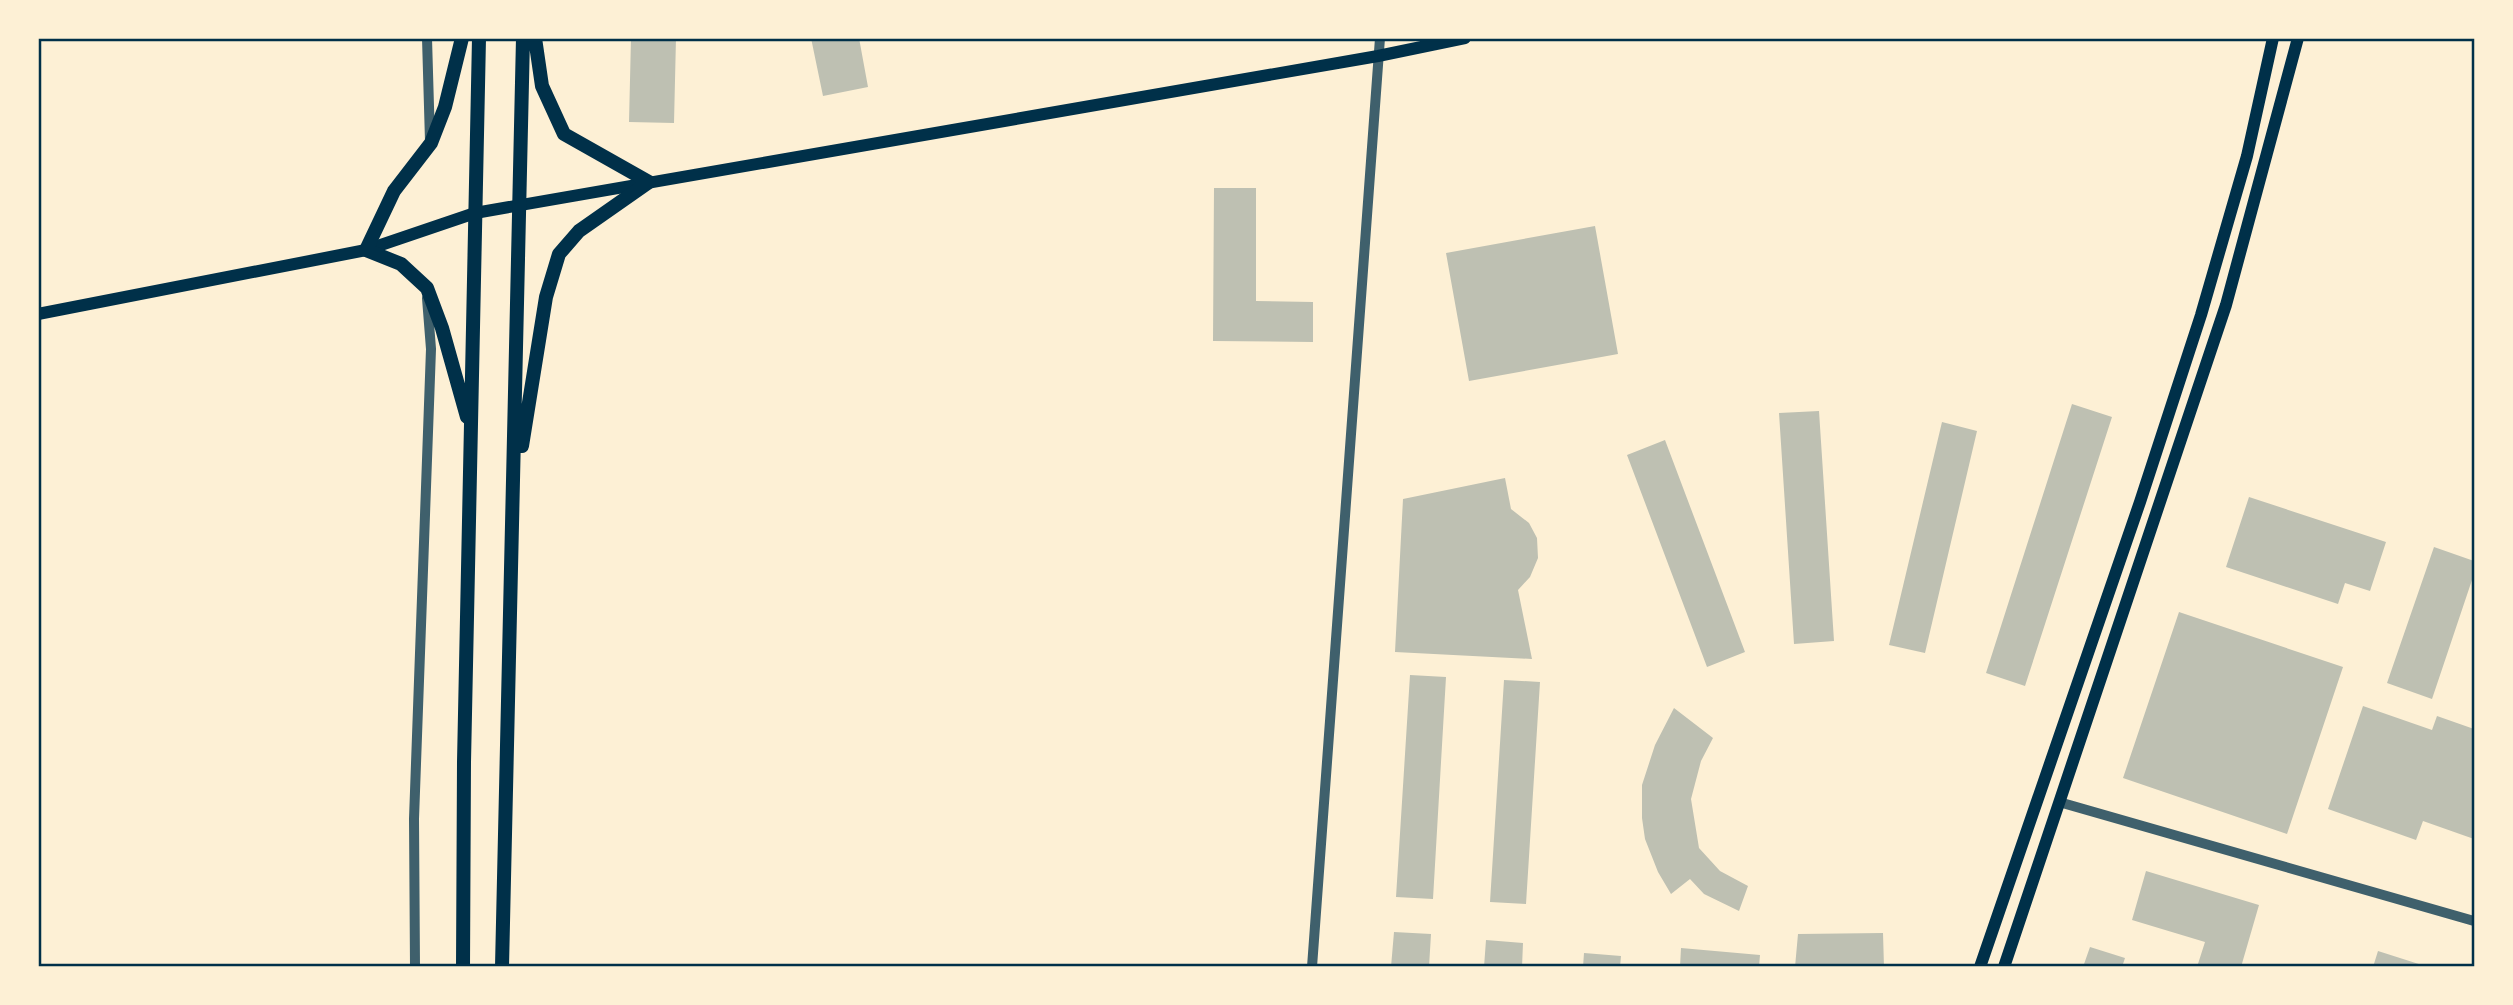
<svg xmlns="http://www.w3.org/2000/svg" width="2513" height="1005" font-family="'Asap Condensed',sans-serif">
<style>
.building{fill:#bec0b2}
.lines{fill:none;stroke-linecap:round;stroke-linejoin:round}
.tertiary{stroke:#3f606c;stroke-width:10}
.secondary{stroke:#003049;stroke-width:12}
.primary{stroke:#003049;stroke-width:14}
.neatline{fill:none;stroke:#003049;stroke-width:2.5}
</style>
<rect width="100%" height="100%" fill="#fdf0d5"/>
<!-- building -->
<path class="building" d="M631,38H676L674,123L629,122Z
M811,38H859L868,87L823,96Z
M1214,188H1256V301L1313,302V342L1213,341Z
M1595,226L1618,354L1469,381L1446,253Z
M2072,404L2112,417L2025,686L1986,673Z
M1819,411L1834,641L1794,644L1779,413Z
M1942,422L1977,431L1925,653L1889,645Z
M1665,440L1745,652L1707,667L1627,455Z
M1505,478L1511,509L1529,523L1537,538L1538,558L1530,577L1518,590L1532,659L1395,652L1403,499Z
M2249,497L2386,542L2370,591L2345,583L2338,604L2226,567Z
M2434,547L2474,561V574L2432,699L2387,683Z
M2179,612L2343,667L2287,834L2123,778Z
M1410,675L1446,677L1433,899L1396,897Z
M1504,680L1540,682L1526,904L1490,902Z
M2363,706L2432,730L2437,716L2474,729V839L2423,821L2416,840L2328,809Z
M1674,708L1713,738L1701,761L1691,799L1699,848L1720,871L1748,886L1739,911L1704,894L1690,879L1671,894L1658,872L1645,839L1642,818V785L1655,745Z
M2146,871L2259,905L2241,967H2197L2205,942L2132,920Z
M1394,932L1431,934L1429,967H1391Z
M1883,933L1884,967H1795L1798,934Z
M1486,940L1523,943L1522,967H1484Z
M2090,947L2125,958L2122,967H2083Z
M1681,948L1760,955L1759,967H1680Z
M2378,951L2425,966V967H2373Z
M1584,953L1621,956L1620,967H1583Z"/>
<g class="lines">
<!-- tertiary -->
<path class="tertiary" d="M427,38L430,141
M2059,802L2474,921
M415,967L414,819L431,349L427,298
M1312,967L1380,38"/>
<!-- secondary -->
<path class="secondary" d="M38,314L366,250L475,213L1378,56L1465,38
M1980,967L2140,502L2201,315L2247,156L2273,38
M2004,967L2226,305L2298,38"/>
<!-- primary -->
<path class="primary" d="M462,38L445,107L431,143L394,191L366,250L401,264L427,288L442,328L467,417
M522,446L546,297L559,254L579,231L649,182L564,134L542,86L535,38
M463,967L464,762L479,38
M502,967L523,38"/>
</g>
<!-- border -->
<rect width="2513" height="1005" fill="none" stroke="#fdf0d5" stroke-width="80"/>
<rect x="40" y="40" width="2433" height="925" class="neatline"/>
</svg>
